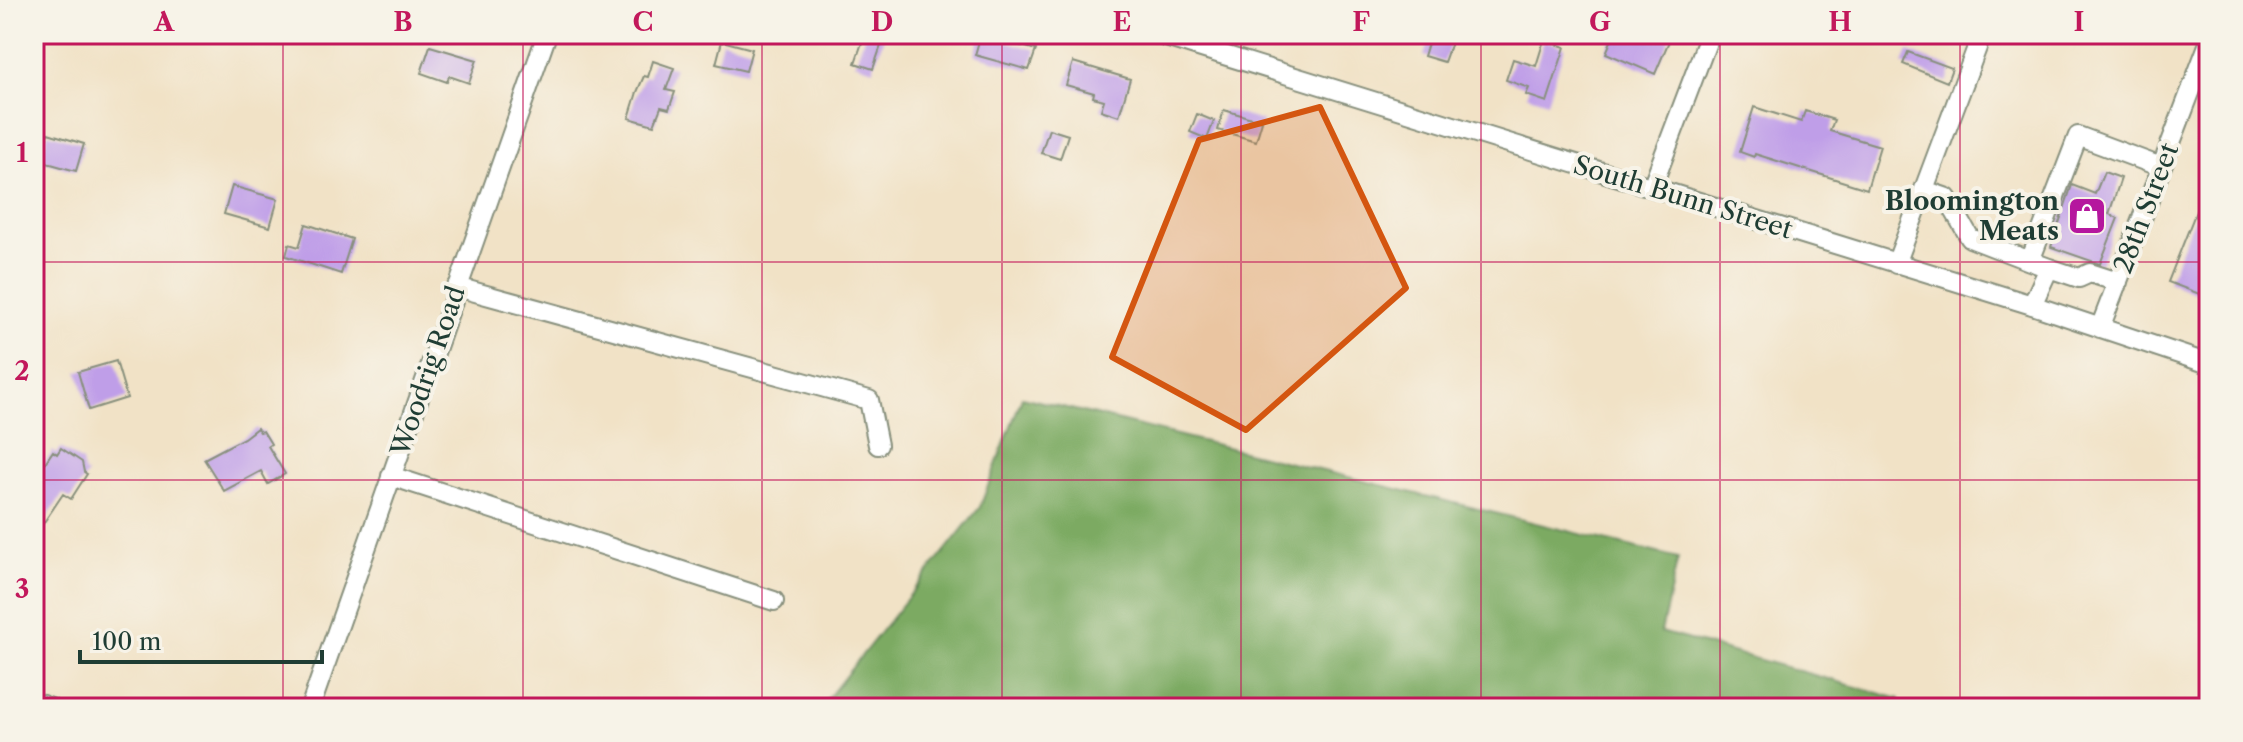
<svg xmlns="http://www.w3.org/2000/svg" width="2243" height="742" font-family="'Libre Caslon Text',serif">
<style>
.forest{fill:#7caa62;stroke:#4e744b;stroke-width:2}
.building{fill:#bf9ee8}
.lines{fill:none;stroke-linecap:round;stroke-linejoin:round}
.minor-casing{stroke:#88907d;stroke-width:22}
.minor{stroke:#fff;stroke-width:18}
.marked{fill:#d45610;fill-opacity:0.2;stroke:#d45610;stroke-width:6;stroke-linejoin:round}
.grid{fill:none;stroke:#c2185b;stroke-width:2;stroke-opacity:0.55}
.labels{text-anchor:middle;stroke-width:8;stroke-linejoin:round;paint-order:stroke}
.street-label{font-size:26px;fill:#1f3d34;stroke:#f7f3e8}
.poi-label{font-size:26px;font-weight:bold;fill:#1f3d34;stroke:#f7f3e8;text-anchor:end}
.neatline{fill:none;stroke:#c2185b;stroke-width:3}
.grid-label{font-size:26px;text-anchor:middle;font-weight:bold;fill:#c2185b}
</style>
<rect width="100%" height="100%" fill="#f7f3e8"/>
<filter id="ink" filterUnits="userSpaceOnUse"><feTurbulence type="fractalNoise" baseFrequency=".0125" numOctaves="2"/><feDisplacementMap in="SourceGraphic" scale="16" xChannelSelector="R" yChannelSelector="G"/><feConvolveMatrix kernelMatrix="1 2 1 2 8 2 1 2 1" color-interpolation-filters="sRGB"/></filter>
<filter id="wash" filterUnits="userSpaceOnUse"><feTurbulence type="fractalNoise" baseFrequency=".006" numOctaves="4" result="noise"/><feDisplacementMap in="SourceGraphic" scale="32" xChannelSelector="R" yChannelSelector="G"/><feGaussianBlur stdDeviation="1.8" result="paint"/><feColorMatrix in="noise" values="0 0 0 0 0 0 0 0 0 0 0 0 0 0 0 0 0 1.4 0 .05"/><feComposite in="paint" operator="in"/></filter>
<g filter="url(#wash)">
<rect width="100%" height="100%" fill="#f1e2c6"/>
<!-- forest -->
<path class="forest" d="M1022,397L1678,558L1661,632L1899,699L1896,708H820L980,507Z"/>
<g id="blocks">
<!-- building -->
<path class="building" d="M865,34H885L873,69L855,63Z
M981,34L1036,50L1029,70L975,55Z
M1431,34H1454L1444,62L1424,56Z
M1614,34H1672L1655,74L1606,53Z
M1544,40L1565,47L1547,102L1526,95L1529,88L1506,80L1513,59L1536,66Z
M722,41L752,49L746,71L716,64Z
M430,46L477,60L469,83L449,76L447,82L421,73Z
M1908,52L1952,68L1947,82L1903,64Z
M653,61L674,68L666,90L675,92L669,109L661,107L654,125L629,118L637,92L644,76L648,77Z
M1073,62L1130,79L1119,116L1101,110L1104,100L1093,97L1094,93L1066,85Z
M1754,107L1801,122L1805,111L1834,120L1830,131L1880,146L1867,189L1755,154L1754,157L1740,152Z
M1224,110L1262,121L1256,141L1218,130Z
M1197,114L1214,121L1207,139L1190,132Z
M1049,129L1068,135L1060,159L1041,153Z
M48,133L84,144L76,171L40,161Z
M2104,172L2121,178L2109,214L2118,218L2100,264L2051,247L2072,185L2095,194Z
M2208,181L2209,277L2202,295L2168,282Z
M232,186L278,199L270,227L224,214Z
M306,224L352,239L341,274L286,256L289,244L299,247Z
M116,361L127,398L89,410L78,372Z
M257,428L260,432L263,431L271,444L268,446L285,474L268,484L261,471L224,491L204,459L244,438Z
M61,448L82,462L84,472L87,474L71,499L63,494L34,537V479L53,451L57,454Z"/>
</g>
</g>
<g filter="url(#ink)">
<use href="#blocks" fill-opacity="0" stroke="#88907d" stroke-width="2"/>
<g class="lines">
<defs>
<path id="minor" d="M1156,34L2032,305L2209,364
M1652,187L1710,34
M1924,190L1947,198L1970,238L2030,261
M1896,264L1982,34
M2049,268L2030,261L2078,136L2161,167
M457,287L869,400L878,445
M2032,305L2049,268L2079,278L2090,273L2118,282
M2100,328L2209,43
M391,476L774,601
M34,702L51,708
M310,708L547,34"/>
</defs>
<!-- minor casing -->
<use href="#minor" class="minor-casing"/>
<!-- minor -->
<use href="#minor" class="minor"/>
</g>
</g>
<!-- marked area -->
<path class="marked" d="M1320,107L1406,288L1246,430L1112,357L1199,140Z"/>
<!-- grid -->
<path class="grid" d="M283,34V708M523,34V708M762,34V708M1002,34V708M1241,34V708M1481,34V708M1720,34V708M1960,34V708M34,262H2209M34,480H2209"/>
<!-- icons -->
<defs>
<symbol id="shop-square" viewBox="-11 -11 22 22"><rect x="-9" y="-9" width="18" height="18" rx="4" fill="#b5179e" stroke="#f7f3e8"/><path d="M-5-2.5h2.3a2.7 3.5 0 0 1 5.4 0H5L5.5 6h-11ZM-1.5-2.5h3a1.5 2.3 0 0 0-3 0Z" fill="#fff"/></symbol>
</defs>
<g fill-rule="evenodd">
<use href="#shop-square" x="2065" y="194" width="44" height="44"/>
</g>
<g class="labels">
<!-- street labels -->
<g class="street-label">
<text transform="translate(1683 197) rotate(17)" y="9">South Bunn Street</text>
<text transform="translate(2146 208) rotate(-69)" y="9">28th Street</text>
<text transform="translate(428 371) rotate(-71)" y="9">Woodrig Road</text>
</g>
<!-- poi labels -->
<g class="poi-label">
<text x="2059" y="210">Bloomington<tspan x="2059" dy="30">Meats</tspan></text>
</g>
</g>
<!-- margin -->
<rect width="2243" height="742" fill="none" stroke="#f7f3e8" stroke-width="88"/>
<!-- scale -->
<path d="M80 650v12h242v-12" fill="none" stroke="#1f3d34" stroke-width="4"/>
<text x="92" y="650" font-size="24" fill="#1f3d34" stroke="#f7f3e8" stroke-width="6" paint-order="stroke">100 m</text>
<rect x="44" y="44" width="2155" height="654" class="neatline"/>
<g class="grid-label">
<text x="164" y="31">A</text>
<text x="403" y="31">B</text>
<text x="643" y="31">C</text>
<text x="882" y="31">D</text>
<text x="1122" y="31">E</text>
<text x="1361" y="31">F</text>
<text x="1600" y="31">G</text>
<text x="1840" y="31">H</text>
<text x="2079" y="31">I</text>
<text x="22" y="162">1</text>
<text x="22" y="380">2</text>
<text x="22" y="598">3</text>
</g>
</svg>
